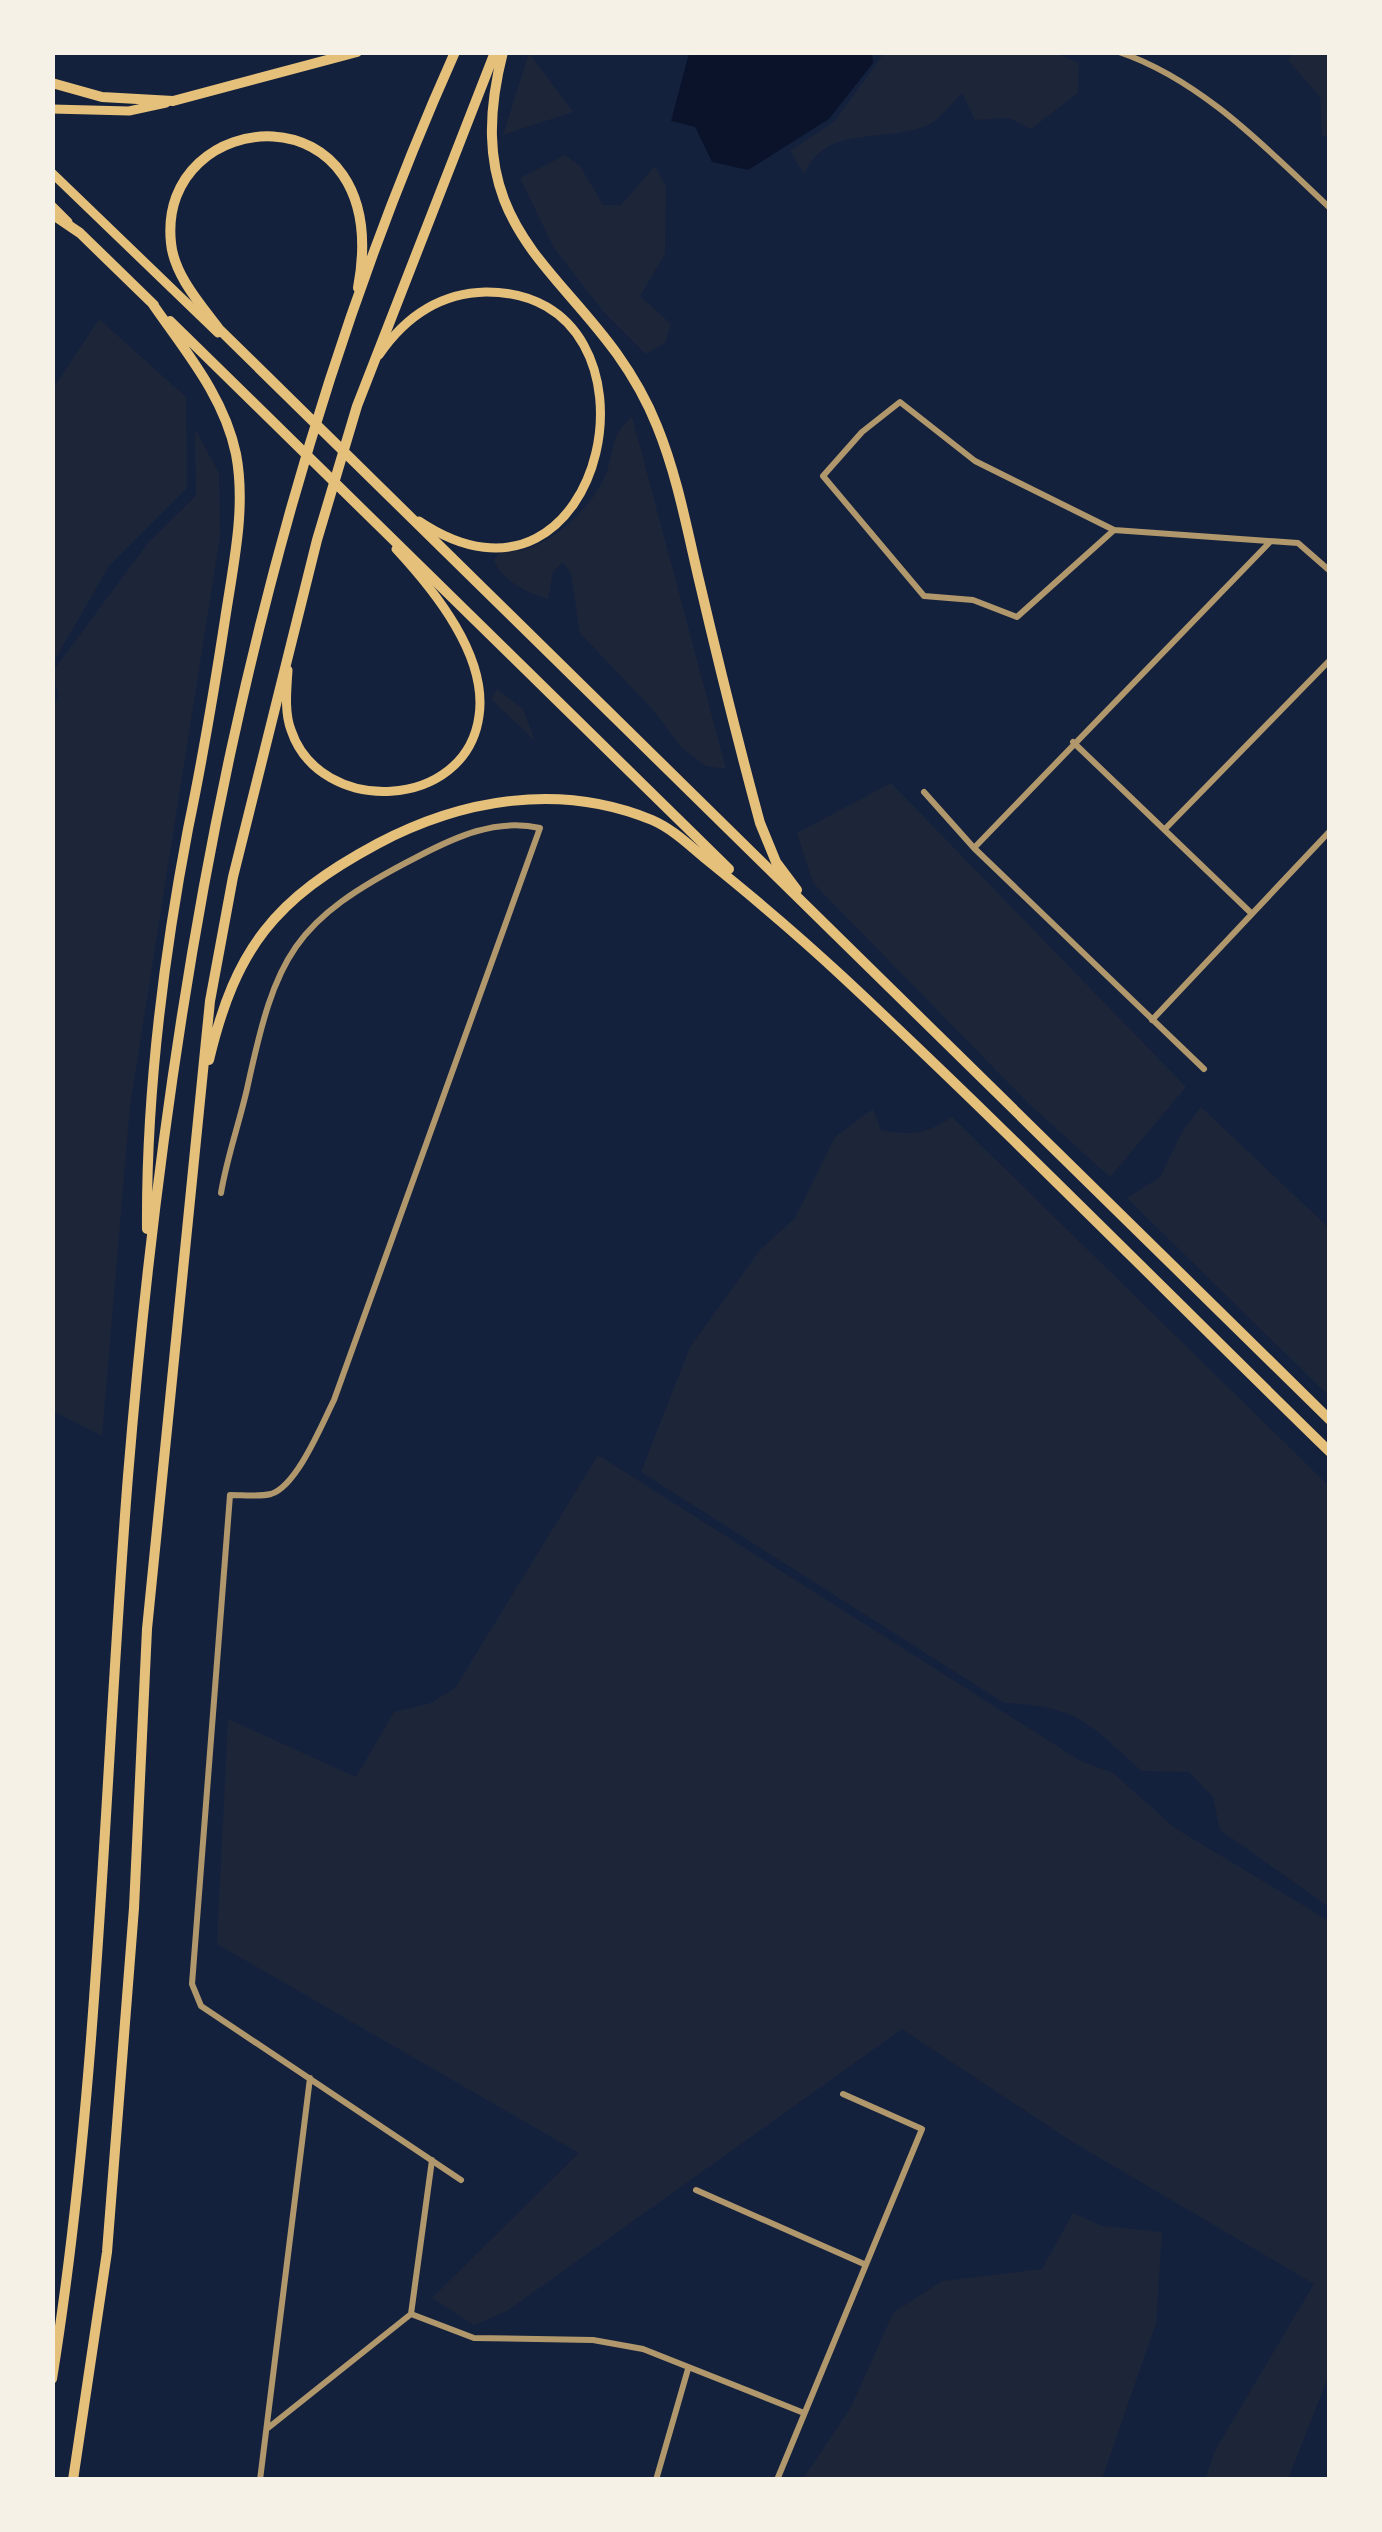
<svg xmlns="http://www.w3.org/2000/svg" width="1382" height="2532" font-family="'PT Sans',sans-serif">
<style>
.green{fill:#1d2539}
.water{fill:#0b132b}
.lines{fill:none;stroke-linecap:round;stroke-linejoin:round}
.minor{stroke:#b1986c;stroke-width:6}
.primary{stroke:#e5c07b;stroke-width:9}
.trunk{stroke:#e5c07b;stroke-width:10}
</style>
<rect width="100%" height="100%" fill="#14213d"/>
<!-- green -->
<path class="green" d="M1294,52L1329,53V137L1322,135L1320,97L1288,60Z
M529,53L573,112L503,135Z
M884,53H1056L1079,63L1078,93L1031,129L1009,118L975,120L962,93C952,103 940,120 928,125C884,144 827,123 804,174L790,151L835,121Z
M565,155L580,166L603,205H621L655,166L666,187L665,254L640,296L671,324L665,343L646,354L603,311L554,248L520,178Z
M99,319L186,397L187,488L109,566L53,663V389Z
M632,417L726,769L706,766L682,748L654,711L580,633L571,574L563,562L553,572L548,599C530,595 500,579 494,560L501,551C540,559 595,507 607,471C615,447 611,434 632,417Z
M195,429L219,473L220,536L130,1106L102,1436L53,1411L52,706L59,697L53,671L148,543L196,496Z
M497,689L523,709L535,741L491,699Z
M891,783L1186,1087L1110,1177L1029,1104L813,883L797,833Z
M1201,1107L1329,1228V1396L1127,1198L1160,1177L1182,1132Z
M873,1109L881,1130C912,1136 926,1134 952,1117L1329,1486V1907L1220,1830L1213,1797L1189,1772L1142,1771C1088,1723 1079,1706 1004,1703L641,1472L690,1347L760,1250L795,1218L835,1137Z
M598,1455L1079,1760L1113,1773L1175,1828L1329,1921V2375L1288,2479H1205L1216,2449L1314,2284L1071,2141L902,2029L507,2311L474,2325L432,2298L579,2153L217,1944L228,1719L356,1777L394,1712L431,1703L455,1688Z
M1073,2213L1102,2226L1162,2232L1156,2323L1102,2479H803L851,2407L893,2313L942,2281L1042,2269Z"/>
<!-- water -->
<path class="water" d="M689,53H872L873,63L829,119L748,170L712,162L695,127L671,121Z"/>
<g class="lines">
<!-- minor -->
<path class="minor" d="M1119,52C1202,80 1268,150 1330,208
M1114,530L1017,617L973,600L924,596L823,476L862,432L900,402L975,461L1114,530L1298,543L1330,571
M1073,742L1250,912
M924,792L974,848L1204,1069
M1165,829L1330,660
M974,848L1269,543
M1152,1020L1330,831
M221,1193C227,1157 239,1124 247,1089C276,955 292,921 417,857C455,837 496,818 540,828L334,1400C322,1424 297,1486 271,1494C258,1497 243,1495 230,1495L192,1984L201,2006L461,2180
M696,2190L864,2264
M411,2314L474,2338L593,2340L643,2349L804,2413
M268,2428L411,2314L432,2160
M260,2480L310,2078
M656,2480L688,2369
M777,2480L922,2129L843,2094"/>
<!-- primary -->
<path class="primary" d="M52,109L129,111L166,103
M52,173L218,333
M52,206L68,222
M379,355C405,317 439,293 486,292C680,291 607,647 419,521
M288,670C287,688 284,712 291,730C320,817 466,811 479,716C488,656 434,590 396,549"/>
<!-- trunk -->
<path class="trunk" d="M503,52C451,254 595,272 657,426C677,475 687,529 699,580C718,661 738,742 760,823L776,862L797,890
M52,83L102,97L173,101L357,52
M52,214L80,233L154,305
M358,288C396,83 156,104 171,243C174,275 201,305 219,329L1330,1420
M170,321L729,869
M209,1060C236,947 275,899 377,844C462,799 560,782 652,820C673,829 690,846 707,860C754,898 799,936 844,978C1009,1132 1168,1294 1330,1452
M147,1229C146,1096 163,960 188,829C203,757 215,685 226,613C234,561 246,506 236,454C224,396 185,351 152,303
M52,2379C100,2081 104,1776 128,1476C168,989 254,501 455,52
M73,2480L107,2252L134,1908L147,1629L210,1001L233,877L317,540L357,406L495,52"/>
</g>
<!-- border -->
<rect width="1382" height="2532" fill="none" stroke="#f6f1e7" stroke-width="110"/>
</svg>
